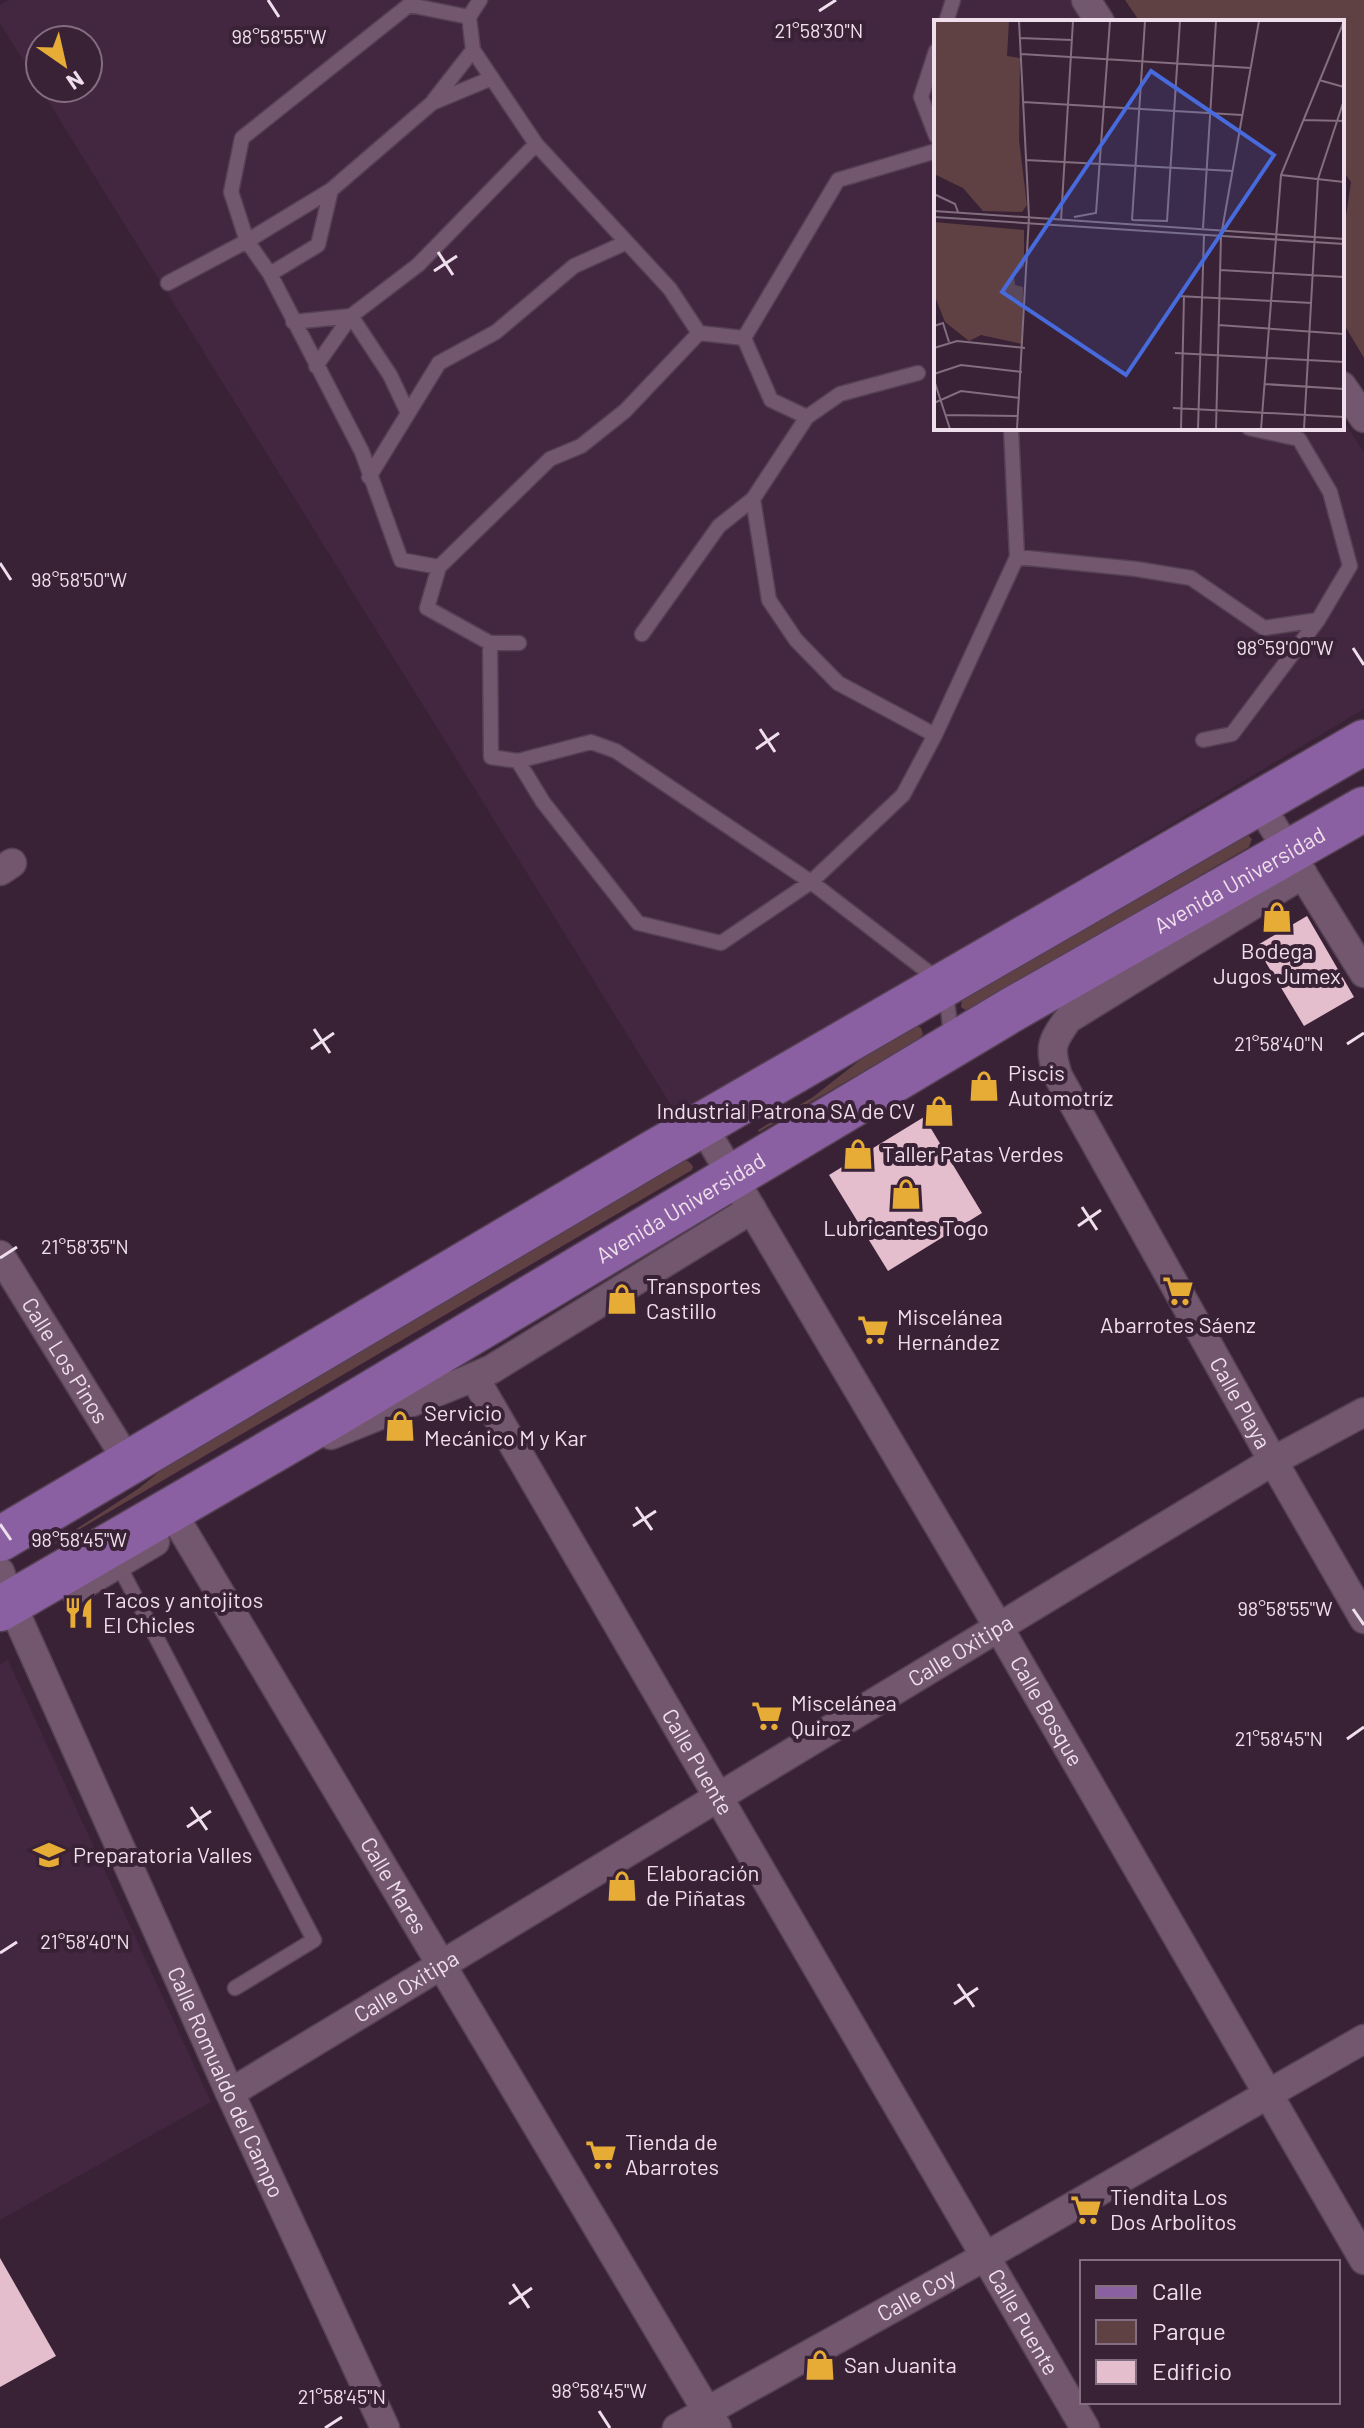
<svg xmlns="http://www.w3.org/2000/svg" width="1364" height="2428" font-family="Barlow,sans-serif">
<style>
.built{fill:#432640}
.green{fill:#5f4143}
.building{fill:#e5bece}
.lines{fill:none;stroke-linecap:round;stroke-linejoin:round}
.service-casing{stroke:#554153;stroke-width:17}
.minor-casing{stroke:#554153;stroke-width:31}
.primary-casing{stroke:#554153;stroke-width:47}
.service{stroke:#72576e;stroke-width:14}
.minor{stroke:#72576e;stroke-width:28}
.primary{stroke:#8b60a2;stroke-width:44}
.ticks{fill:none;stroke:#efdfec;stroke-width:3}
.labels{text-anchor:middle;stroke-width:8;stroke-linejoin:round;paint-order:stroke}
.street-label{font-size:22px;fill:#efdfec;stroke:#392236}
.poi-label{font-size:22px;fill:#efdfec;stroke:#392236;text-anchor:start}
.inset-road{fill:none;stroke:#826e7f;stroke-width:2}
.view{fill:#476bdc;fill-opacity:0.15;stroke:#476bdc;stroke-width:4}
.inset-edge{fill:none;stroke:#efdfec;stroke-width:4}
.ticks-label{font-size:20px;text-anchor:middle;fill:#efdfec;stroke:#392236;stroke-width:8;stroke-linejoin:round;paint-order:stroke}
</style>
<rect width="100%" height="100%" fill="#392236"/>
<!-- built -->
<path class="built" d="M8,0H1076L1089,22H936V428H1342V419L1364,452V709L679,1118L40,88H88V40H40V87L0,23V5Z
M8,1660L211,2102L0,2220V1664Z"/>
<!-- green -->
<path class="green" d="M1125,0H1364V358L1342,321V243L1351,182L1342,170V22H1140Z
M1247,834L1252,839L1249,847L967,1011L961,1007L962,998Z
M916,1025L921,1028L923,1034L919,1039L759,1132L758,1130L813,1097L883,1042Z
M683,1161H688L693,1166L692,1170L39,1553L138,1489L190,1447Z"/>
<!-- building -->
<path class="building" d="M1307,916L1354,997L1304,1026L1256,946Z
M924,1117L982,1213L888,1271L829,1175Z
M0,2258L56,2356L0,2387Z"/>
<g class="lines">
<defs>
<path id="service" d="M480,0L469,17L473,50L536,144L670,289L699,333L744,338L838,180L936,151
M469,17L409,5L242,138L231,192L247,241L270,274L362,452L401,560L439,567L427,608L490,643H519
M946,22L953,0
M936,51L921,97L936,136
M434,100L473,50
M270,274L318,245L331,190L432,103L492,78
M168,283L247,241L331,190
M293,322L351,316L390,375L408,413
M744,338L771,400L807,417
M316,366L351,316L418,265L536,144
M369,477L439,363L496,332L574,266L625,243
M753,499L769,600L796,640L838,683L935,735
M1017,557L1136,569L1191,578L1264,628L1318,620L1350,566L1330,492L1299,439L1249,428
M439,567L550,459L581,446L625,411L699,333
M642,634L719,526L753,499L807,417L840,394L918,373
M490,643L491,757L518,761L543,802L638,923L721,943L811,882L903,795L935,735L1017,557L1011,428
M1203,740L1232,734L1318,620
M518,761L591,742L616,751L811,882L945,985L952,1041
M116,1560L314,1940L235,1988"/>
<g id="minor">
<path d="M1086,0L1100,22"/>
<path d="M1342,386L1364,418"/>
<path d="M1258,802L1364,973"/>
<path d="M0,871L12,863"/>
<path id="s1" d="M1303,874L1068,1019C1051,1043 1049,1047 1058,1076L1273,1461L1364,1619"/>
<path id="s2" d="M702,1125L999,1628L1364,2260"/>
<path id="s3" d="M752,1209L492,1369L474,1377L1085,2428"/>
<path id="s4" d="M0,1255L130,1465"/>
<path d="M331,1435L474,1377"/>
<path id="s5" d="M170,1509L717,2428"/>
<path id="s6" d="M0,1572L11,1603L230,2093L385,2428"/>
<path d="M74,1590L155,1542"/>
<path id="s7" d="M230,2093L1273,1461L1364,1412"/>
<path id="s8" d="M677,2428L986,2256L1364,2039"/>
</g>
<g id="primary">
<path d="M0,1539L651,1154L1364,742"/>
<path id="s9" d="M0,1609L329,1418L1013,1009L1364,809"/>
</g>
</defs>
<!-- service casing -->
<use href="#service" class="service-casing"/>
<!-- minor casing -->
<use href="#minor" class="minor-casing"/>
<!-- primary casing -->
<use href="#primary" class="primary-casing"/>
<!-- service -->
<use href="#service" class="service"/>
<!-- minor -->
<use href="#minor" class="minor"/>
<!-- primary -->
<use href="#primary" class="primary"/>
</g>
<!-- ticks -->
<path class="ticks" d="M268,0L279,17M819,11L836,0M438,252L453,275M434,271L457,256M0,563L11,580M1353,648L1364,665M760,729L775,752M756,749L779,733M314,1029L330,1053M1347,1044L1364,1033M311,1049L334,1033M1082,1207L1097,1230M1078,1226L1101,1210M0,1258L17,1247M636,1507L652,1530M0,1524L11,1540M633,1526L656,1511M1353,1609L1364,1625M1347,1739L1364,1727M191,1807L207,1830M187,1827L211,1811M0,1953L17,1942M958,1984L974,2007M954,2004L978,1988M513,2284L529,2308M509,2304L532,2288M599,2411L610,2428M325,2428L342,2417"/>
<!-- icons -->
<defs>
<symbol id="shop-bare" viewBox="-9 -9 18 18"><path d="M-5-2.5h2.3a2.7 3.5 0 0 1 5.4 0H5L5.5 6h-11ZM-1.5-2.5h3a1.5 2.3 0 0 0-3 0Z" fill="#e6ac36" stroke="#392236" stroke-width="2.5" paint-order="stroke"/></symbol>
<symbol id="supermarket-bare" viewBox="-9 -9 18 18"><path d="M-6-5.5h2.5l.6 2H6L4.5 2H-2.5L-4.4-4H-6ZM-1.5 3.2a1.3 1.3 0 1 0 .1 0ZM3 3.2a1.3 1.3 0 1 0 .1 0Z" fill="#e6ac36" stroke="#392236" stroke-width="2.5" paint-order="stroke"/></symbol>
<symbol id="restaurant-bare" viewBox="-9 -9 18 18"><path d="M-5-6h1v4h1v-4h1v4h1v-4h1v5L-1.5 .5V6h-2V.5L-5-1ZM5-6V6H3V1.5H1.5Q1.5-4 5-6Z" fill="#e6ac36" stroke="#392236" stroke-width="2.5" paint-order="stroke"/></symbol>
<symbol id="school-bare" viewBox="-9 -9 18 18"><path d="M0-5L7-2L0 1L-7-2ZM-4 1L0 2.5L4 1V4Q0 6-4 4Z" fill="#e6ac36" stroke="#392236" stroke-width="2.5" paint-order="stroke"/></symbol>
</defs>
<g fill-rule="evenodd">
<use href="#shop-bare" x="1255" y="895" width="44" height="44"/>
<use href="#shop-bare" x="962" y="1064" width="44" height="44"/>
<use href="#shop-bare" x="917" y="1089" width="44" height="44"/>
<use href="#shop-bare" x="836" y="1132" width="44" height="44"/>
<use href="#shop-bare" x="884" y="1172" width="44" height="44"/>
<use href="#supermarket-bare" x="1156" y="1269" width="44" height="44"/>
<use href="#shop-bare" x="600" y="1277" width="44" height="44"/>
<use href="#supermarket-bare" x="851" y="1308" width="44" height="44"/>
<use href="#shop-bare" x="378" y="1404" width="44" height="44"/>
<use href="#restaurant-bare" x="57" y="1591" width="44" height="44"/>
<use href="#supermarket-bare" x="745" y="1694" width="44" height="44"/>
<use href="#school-bare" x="27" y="1833" width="44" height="44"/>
<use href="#shop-bare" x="600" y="1864" width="44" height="44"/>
<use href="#supermarket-bare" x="579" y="2133" width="44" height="44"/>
<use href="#supermarket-bare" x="1064" y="2188" width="44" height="44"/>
<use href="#shop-bare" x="798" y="2343" width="44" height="44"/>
</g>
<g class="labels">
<!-- street labels -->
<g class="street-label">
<text dy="8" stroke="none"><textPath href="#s9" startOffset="1438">Avenida Universidad</textPath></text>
<text dy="8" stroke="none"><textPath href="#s9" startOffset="790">Avenida Universidad</textPath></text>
<text dy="8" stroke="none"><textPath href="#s4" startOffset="124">Calle Los Pinos</textPath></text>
<text dy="8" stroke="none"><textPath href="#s1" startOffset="712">Calle Playa</textPath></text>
<text dy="8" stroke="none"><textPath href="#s7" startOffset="854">Calle Oxitipa</textPath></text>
<text dy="8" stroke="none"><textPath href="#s2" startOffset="680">Calle Bosque</textPath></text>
<text dy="8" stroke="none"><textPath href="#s3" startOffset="770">Calle Puente</textPath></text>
<text dy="8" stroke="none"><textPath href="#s5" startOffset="438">Calle Mares</textPath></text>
<text dy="8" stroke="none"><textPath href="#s7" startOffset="206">Calle Oxitipa</textPath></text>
<text dy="8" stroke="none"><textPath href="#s6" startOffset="558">Calle Romualdo del Campo</textPath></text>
<text dy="8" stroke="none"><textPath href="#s8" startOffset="274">Calle Coy</textPath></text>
<text dy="8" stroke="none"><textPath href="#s3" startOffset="1418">Calle Puente</textPath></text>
</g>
<!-- poi labels -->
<g class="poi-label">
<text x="1277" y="959" text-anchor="middle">Bodega<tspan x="1277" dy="25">Jugos Jumex</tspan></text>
<text x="1008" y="1081">Piscis<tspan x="1008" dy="25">Automotríz</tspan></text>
<text x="915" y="1119" text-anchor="end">Industrial Patrona SA de CV</text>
<text x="882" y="1162">Taller Patas Verdes</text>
<text x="906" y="1236" text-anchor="middle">Lubricantes Togo</text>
<text x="646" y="1294">Transportes<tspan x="646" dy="25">Castillo</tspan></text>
<text x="897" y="1325">Miscelánea<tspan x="897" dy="25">Hernández</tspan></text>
<text x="1178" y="1333" text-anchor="middle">Abarrotes Sáenz</text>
<text x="424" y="1421">Servicio<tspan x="424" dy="25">Mecánico M y Kar</tspan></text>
<text x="103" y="1608">Tacos y antojitos<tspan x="103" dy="25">El Chicles</tspan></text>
<text x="791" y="1711">Miscelánea<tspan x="791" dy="25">Quiroz</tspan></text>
<text x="73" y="1863">Preparatoria Valles</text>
<text x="646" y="1881">Elaboración<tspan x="646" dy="25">de Piñatas</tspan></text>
<text x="625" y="2150">Tienda de<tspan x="625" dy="25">Abarrotes</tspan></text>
<text x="1110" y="2205">Tiendita Los<tspan x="1110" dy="25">Dos Arbolitos</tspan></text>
<text x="844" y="2373">San Juanita</text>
</g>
</g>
<!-- overview -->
<g transform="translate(934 20)">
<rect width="410" height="410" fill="#392236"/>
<path d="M0,1H75L73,36L86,38L85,120L93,185L88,192L49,191L29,168L0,154ZM0,202L90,210V246L80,256L81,265L89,267L88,324L47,315L35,321L11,302L0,274Z" fill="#5f4143"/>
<path class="inset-road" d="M86,18L138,20M87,34L317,48M385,60L410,67M89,82L308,95M369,100L410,101M92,140L299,151M347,155L410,162M0,174L21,184L24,192M0,191L410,219M0,197L410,224M140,197L162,193L176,1M127,200L139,1M198,200L233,201L246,1M198,200L211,1M269,208L282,1M286,250L410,257M244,276L378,283M284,305L410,314M0,306L9,303L15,322M0,328L23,321L91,328M241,333L410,342M0,354L27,345L88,352M0,360L16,409M330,364L410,369M0,383L27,371L86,378M239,388L410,397M12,395L84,396M83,409L95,197L85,1M247,409L250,276M264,409L270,215M282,409L287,216L325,1M327,409L347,155L410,1M370,409L384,159L410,80"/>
<path class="view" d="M217,51L340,135L192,355L68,272Z"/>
<rect width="410" height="410" class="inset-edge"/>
</g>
<g class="ticks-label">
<text x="819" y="38">21°58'30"N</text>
<text x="279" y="44">98°58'55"W</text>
<text x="79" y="587">98°58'50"W</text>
<text x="1285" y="655">98°59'00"W</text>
<text x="1279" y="1051">21°58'40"N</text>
<text x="85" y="1254">21°58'35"N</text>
<text x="79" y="1547">98°58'45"W</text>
<text x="1285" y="1616">98°58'55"W</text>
<text x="1279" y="1746">21°58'45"N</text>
<text x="85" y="1949">21°58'40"N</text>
<text x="599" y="2398">98°58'45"W</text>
<text x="342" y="2404">21°58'45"N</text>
</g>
<!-- legend -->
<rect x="1080" y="2260" width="260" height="144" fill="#392236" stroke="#826e7f" stroke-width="2"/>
<rect x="1096" y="2286" width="40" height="12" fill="#8b60a2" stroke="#826e7f" stroke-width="2"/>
<text x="1152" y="2300" font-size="24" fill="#efdfec">Calle</text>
<rect x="1096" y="2320" width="40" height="24" fill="#5f4143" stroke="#826e7f" stroke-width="2"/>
<text x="1152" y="2340" font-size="24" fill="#efdfec">Parque</text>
<rect x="1096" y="2360" width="40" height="24" fill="#e5bece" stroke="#826e7f" stroke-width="2"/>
<text x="1152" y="2380" font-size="24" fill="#efdfec">Edificio</text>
<!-- north arrow -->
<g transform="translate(64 64) rotate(146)"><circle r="38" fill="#392236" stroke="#826e7f" stroke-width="2"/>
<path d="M0-6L14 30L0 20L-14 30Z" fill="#e6ac36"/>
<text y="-12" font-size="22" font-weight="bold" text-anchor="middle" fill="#efdfec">N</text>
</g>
</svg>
